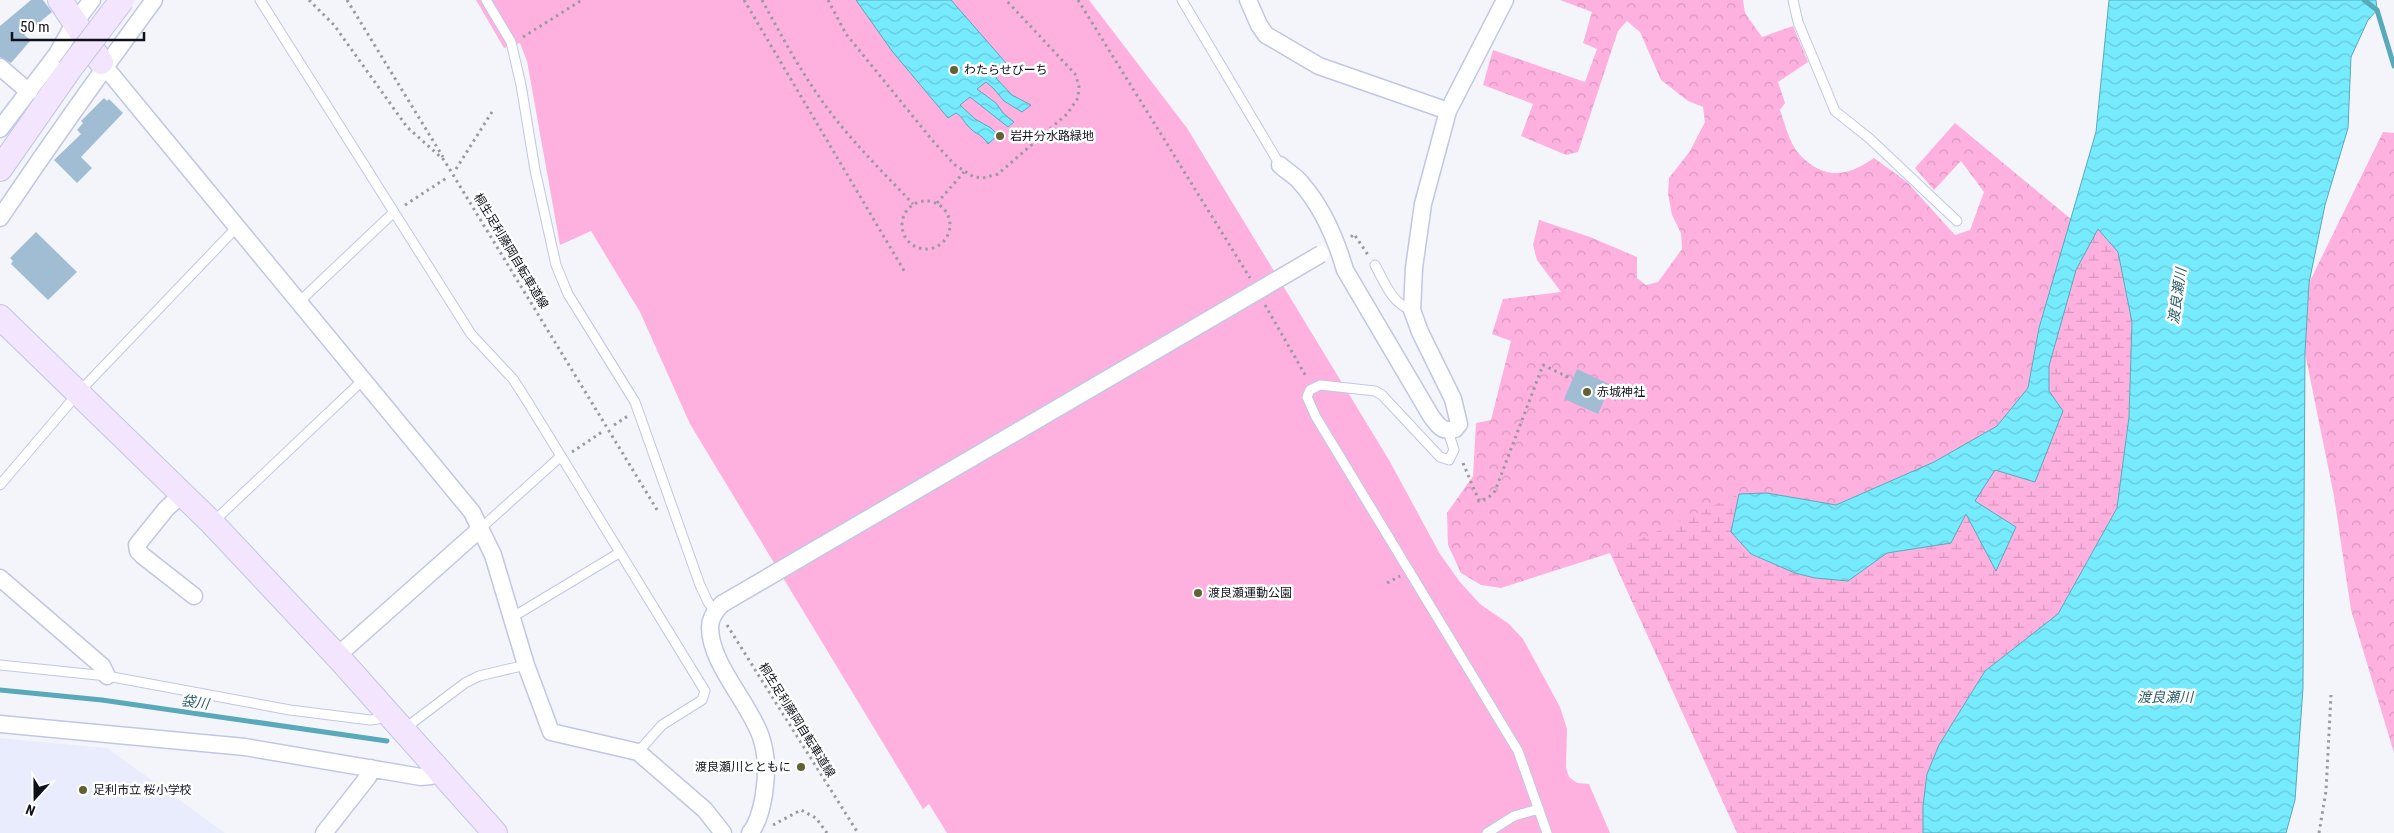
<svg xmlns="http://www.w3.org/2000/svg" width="2394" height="833" font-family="'Roboto Condensed','Noto Sans JP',sans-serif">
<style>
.built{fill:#e9ecfc}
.grass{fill:#feb1df}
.forest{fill:url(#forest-crowns)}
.wetland{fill:url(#wetland-marsh)}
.water{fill:url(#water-waves);stroke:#58a9ba}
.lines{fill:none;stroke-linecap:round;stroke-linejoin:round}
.stream{stroke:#58a9ba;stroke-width:5}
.building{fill:#a0bdd4}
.lane-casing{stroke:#c0c6e6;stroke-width:11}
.street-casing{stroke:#c0c6e6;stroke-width:19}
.secondary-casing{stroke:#c0c6e6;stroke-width:26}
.path{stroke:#999ba3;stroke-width:3;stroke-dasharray:2.5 4;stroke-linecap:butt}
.lane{stroke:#fff;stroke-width:9}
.street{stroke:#fff;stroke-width:16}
.secondary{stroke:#f3e5fe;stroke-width:24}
.street-bridge-casing{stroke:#c0c6e6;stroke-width:19;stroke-linecap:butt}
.secondary-bridge-casing{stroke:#c0c6e6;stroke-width:26;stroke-linecap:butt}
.street-bridge{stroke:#fff;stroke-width:16}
.secondary-bridge{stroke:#f3e5fe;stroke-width:24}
.poi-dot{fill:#61622f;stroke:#fff;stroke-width:2}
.labels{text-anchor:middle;stroke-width:5;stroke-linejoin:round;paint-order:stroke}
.poi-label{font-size:12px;fill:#0e101b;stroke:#fff;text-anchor:start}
.street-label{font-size:12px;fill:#0e101b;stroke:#fff}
.water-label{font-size:14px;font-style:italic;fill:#2c5f67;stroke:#fff}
</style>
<defs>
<pattern id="forest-crowns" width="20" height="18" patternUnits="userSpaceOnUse" patternTransform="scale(1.25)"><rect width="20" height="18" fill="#feb1df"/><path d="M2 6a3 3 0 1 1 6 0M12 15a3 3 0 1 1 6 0" fill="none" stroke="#d897bf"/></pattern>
<pattern id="wetland-marsh" width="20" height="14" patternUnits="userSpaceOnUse" patternTransform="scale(1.25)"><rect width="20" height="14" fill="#feb1df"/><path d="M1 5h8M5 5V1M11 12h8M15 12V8" fill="none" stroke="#d897bf"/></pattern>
<pattern id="water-waves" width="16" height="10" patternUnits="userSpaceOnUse" patternTransform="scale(1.25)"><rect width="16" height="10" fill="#77ebfe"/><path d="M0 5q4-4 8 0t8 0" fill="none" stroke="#66c8d9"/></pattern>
</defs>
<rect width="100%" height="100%" fill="#f3f5fb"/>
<!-- built -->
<path class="built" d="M0,738L107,748L225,833H0Z"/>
<!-- grass -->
<path class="grass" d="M476,0H1089L1187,128L1389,460L1440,554L1460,582L1480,604L1509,624L1523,639L1560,707L1567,729L1566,768L1569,777L1577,783L1589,784L1610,833H947L929,804L923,809L690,424L640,312L591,231L560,245L527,61L520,43L504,48Z"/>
<!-- forest -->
<path class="forest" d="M1560,0H1743L1745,13L1762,37L1793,26L1808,62L1778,82L1785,103L1780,110C1784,122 1788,136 1794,147C1798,154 1804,159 1810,164C1833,180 1852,173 1874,158L1907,182L1955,235L1970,230L1984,192L1961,161L1934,190L1915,168L1955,123L2072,220L2039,328L2028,388L1997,426L1934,462L1836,505L1767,493L1610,553L1501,588L1481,585L1461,573L1448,545L1447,513L1473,476L1476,423L1491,420L1511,341L1492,334L1503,299L1561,292L1537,260L1533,245L1539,220L1590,237L1637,257V278L1646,285L1658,282L1682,249L1681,233L1672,215L1668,194L1669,178L1690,151L1705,122L1703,107L1688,101L1661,80L1640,32L1627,21L1618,31L1578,152L1566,155L1521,136L1533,104L1483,85L1493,50L1585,82L1597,49L1583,43L1592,12Z
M2383,132L2394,133V753L2351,610L2334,496L2305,353L2309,283Z"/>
<!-- wetland -->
<path class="wetland" d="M2098,229L2118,252L2132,322L2129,417L2117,508L2058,614L1985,671L1939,745L1927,774L1923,806V833H1737L1610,553L1739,494L1731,532L1751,554L1795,573L1815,578L1848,581L1887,553L1951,543L1966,514L1996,570L1974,501L1995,469L2035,482L2049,391V366L2076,270Z"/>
<!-- water -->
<path class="water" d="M856,0H951L1006,63L996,78L1012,95L1031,105L1022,112L1004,101L994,89L986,82L977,89L996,103L1003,113L1014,122L1008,127L970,97L960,105L975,119L991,128L998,135L988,144C981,133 976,135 970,128C964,123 963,117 956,113L948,118L892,51Z
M2109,0H2376L2377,10L2368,20L2351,57L2348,128L2325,205L2309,283L2305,353L2303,688L2295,800L2286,833H1923V806L1927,774L1939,745L1985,671L2058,614L2117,508L2129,417L2132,322L2118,252L2098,229L2076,270L2049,366V391L2063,411L2035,482L1995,470L1975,501L2016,527L1996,571L1966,514L1951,543L1887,553L1848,581L1815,578L1795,573L1751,554L1731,532L1739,494L1767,493L1836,505L1934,462L1997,426L2028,388L2039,328L2096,132Z"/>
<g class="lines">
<!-- stream -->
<path class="stream" d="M2364,0L2377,10L2394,66
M0,690L102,700L387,741"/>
</g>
<!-- building -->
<path class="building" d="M31,0H43L52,12L24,35L31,40L11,63L0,57V26Z
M104,98L107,101L109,99L123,113L81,157L92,168L77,183L54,160L81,134L77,130L83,123L81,121Z
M36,232L77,272L48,300L11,264L13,261L10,258Z
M1577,369L1611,385L1598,414L1564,399Z"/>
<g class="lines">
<defs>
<path id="lane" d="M260,0L471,334L513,379L529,404L705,691L702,700L662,725L638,752
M486,0L511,42L521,85L535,170L556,265L568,294L635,402L700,585L708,602L715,612
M1182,0L1280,165
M1793,0L1798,22L1835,111L1869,138L1957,221
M1375,265C1385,283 1392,304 1412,310
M299,302L394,212
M1448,431L1454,450L1449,460L1440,457L1382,395L1375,391L1320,385L1310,390L1307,397L1316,417L1518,751L1547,833
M0,485L79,392L237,227
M212,523L363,380
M480,529L560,457
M511,618L619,553
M0,665L107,676L290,710L370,720L378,719L385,712
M404,729L465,683L479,676L526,665
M1487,833L1514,816L1539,809"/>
<path id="street" d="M1248,0L1259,25L1266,35L1319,66L1448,111
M101,62L472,512L493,555L526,665L551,732L638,752L705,810L723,833
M0,67L29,92
M0,129L57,54L75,22L92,0
M1280,165C1286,171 1296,176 1301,183C1322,207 1336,239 1345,270L1431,416C1438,425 1442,433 1455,429L1459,424L1453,399L1420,332L1412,310L1414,268L1423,204L1448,111L1505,0
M0,218C50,144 101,72 154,0
M182,494L166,509L137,545L138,551L143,556L194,596
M0,578L102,666L107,676
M722,604C716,610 710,618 710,627C710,664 749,702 761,737C767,755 767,775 764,794C762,807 759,822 750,833
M337,656L480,529
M0,724L245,747L421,777L431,776L439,770
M324,833L368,777L371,768"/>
<path id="secondary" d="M60,0L101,62
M0,169L69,70
M0,317L212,523L337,656L495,833"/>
</defs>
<!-- lane casing -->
<use href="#lane" class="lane-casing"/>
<!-- street casing -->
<use href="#street" class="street-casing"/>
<!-- secondary casing -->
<use href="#secondary" class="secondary-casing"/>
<!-- path -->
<path class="path" d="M309,0L334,25L407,127L444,160L659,513
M347,0L443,157
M744,0L906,274
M762,0C780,33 798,67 820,98C847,137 881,170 913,204
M828,0L846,34L933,141L955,165L974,177L983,178L998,174L1067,114L1078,98L1079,86L1075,74L1006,0
M1078,0L1250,278
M523,37L582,0
M456,169L492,112
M902 225a24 24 0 1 1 48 0a24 24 0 1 1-48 0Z
M937,203L964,172
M405,205L448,177
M1351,237L1354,234L1368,255
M1265,305L1307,378
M614,425L628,416
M572,452L602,432
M1463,463L1479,501L1488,498L1495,491L1543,365L1570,378
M1387,583L1400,576
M727,625L858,833
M773,825L801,810L816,818L827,833
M2319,833L2326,791L2331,695"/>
<!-- lane -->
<use href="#lane" class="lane"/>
<!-- street -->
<use href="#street" class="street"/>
<!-- secondary -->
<use href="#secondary" class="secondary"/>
<defs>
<path id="street-bridge" d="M722,604L1321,254"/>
<path id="secondary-bridge" d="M69,70L122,0"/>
</defs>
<!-- street-bridge casing -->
<use href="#street-bridge" class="street-bridge-casing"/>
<!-- secondary-bridge casing -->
<use href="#secondary-bridge" class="secondary-bridge-casing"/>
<!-- street-bridge -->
<use href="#street-bridge" class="street-bridge"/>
<!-- secondary-bridge -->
<use href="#secondary-bridge" class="secondary-bridge"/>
</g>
<!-- markers -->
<g class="poi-dot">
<circle cx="954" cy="70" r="5"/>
<circle cx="1000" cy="136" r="5"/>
<circle cx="1587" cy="392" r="5"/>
<circle cx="1198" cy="593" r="5"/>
<circle cx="801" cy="767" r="5"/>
<circle cx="83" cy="790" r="5"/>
</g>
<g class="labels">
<!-- poi labels -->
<g class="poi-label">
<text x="964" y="74">わたらせびーち</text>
<text x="1010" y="140">岩井分水路緑地</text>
<text x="1597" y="396">赤城神社</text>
<text x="1208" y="597">渡良瀬運動公園</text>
<text x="791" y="771" text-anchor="end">渡良瀬川とともに</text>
<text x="93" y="794">足利市立 桜小学校</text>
</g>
<!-- street labels -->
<g class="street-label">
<text transform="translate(511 251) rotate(59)" y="4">桐生足利藤岡自転車道線</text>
<text transform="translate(797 720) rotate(58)" y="4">桐生足利藤岡自転車道線</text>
</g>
<!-- water labels -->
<g class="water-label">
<text transform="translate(2177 296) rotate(-82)" y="5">渡良瀬川</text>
<text x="2165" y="702">渡良瀬川</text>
<text transform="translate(195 702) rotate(8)" y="5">袋川</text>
</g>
</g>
<!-- north arrow -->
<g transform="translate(35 798) rotate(201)" stroke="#ffffff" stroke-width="4" paint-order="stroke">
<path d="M0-4L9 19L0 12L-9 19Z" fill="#0e101b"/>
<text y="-8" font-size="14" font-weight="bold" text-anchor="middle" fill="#0e101b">N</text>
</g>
<!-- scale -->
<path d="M12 32v8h132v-8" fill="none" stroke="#0e101b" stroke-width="2.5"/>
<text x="20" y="32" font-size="15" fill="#0e101b" stroke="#ffffff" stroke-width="4" paint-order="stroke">50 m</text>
</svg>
